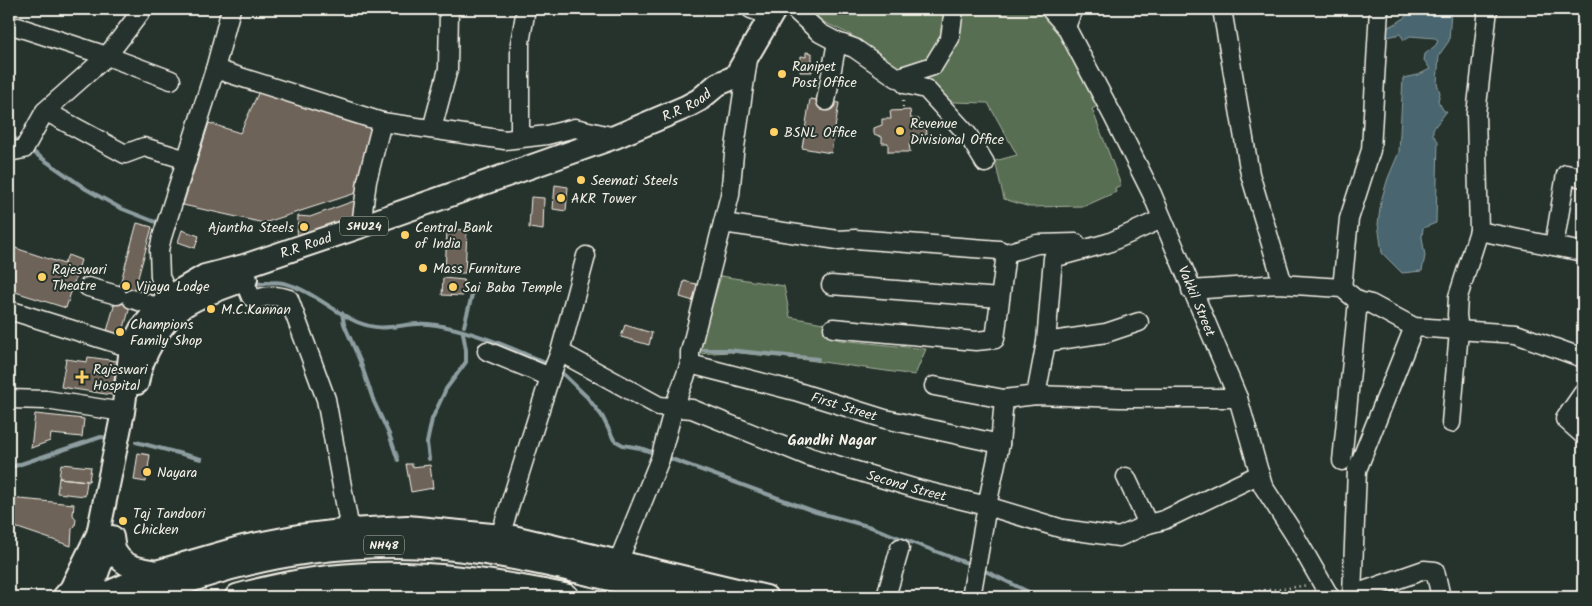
<svg xmlns="http://www.w3.org/2000/svg" width="1592" height="606" font-family="Kalam,sans-serif">
<style>
.green{fill:#596e52;stroke:#a6b09d}
.water{fill:#4a6670;stroke:#8e9ea0}
.lines{fill:none;stroke-linecap:round;stroke-linejoin:round}
.stream{stroke:#8e9ea0;stroke-width:4}
.building{fill:#6e6359;stroke:#f4f1e8}
.minor-casing{stroke:#f4f1e8;stroke-width:21}
.major-casing{stroke:#f4f1e8;stroke-width:26}
.highway-casing{stroke:#f4f1e8;stroke-width:29}
.path{stroke:#f4f1e8;stroke-width:2.5;stroke-dasharray:1 4;stroke-linecap:butt}
.minor{stroke:#26332d;stroke-width:18}
.major{stroke:#26332d;stroke-width:22}
.highway{stroke:#26332d;stroke-width:25}
.poi-dot{fill:#ffd166;stroke:#26332d;stroke-width:2}
.labels{text-anchor:middle;stroke-width:4;stroke-linejoin:round;paint-order:stroke}
.shield{fill:#26332d;stroke:#b6b8b0;stroke-width:1}
.shield-label{font-size:12px;font-weight:bold;fill:#f4f1e8}
.poi-label{font-size:14px;fill:#f4f1e8;stroke:#26332d;text-anchor:start}
.street-label{font-size:14px;fill:#f4f1e8;stroke:#26332d}
.neighbourhood-label{font-size:15px;font-weight:bold;fill:#f4f1e8;stroke:#26332d}
</style>
<rect width="100%" height="100%" fill="#26332d"/>
<filter id="ink" filterUnits="userSpaceOnUse"><feTurbulence type="fractalNoise" baseFrequency=".02" numOctaves="2"/><feDisplacementMap in="SourceGraphic" scale="10" xChannelSelector="R" yChannelSelector="G"/><feConvolveMatrix kernelMatrix="1 2 1 2 8 2 1 2 1" color-interpolation-filters="sRGB"/></filter>
<g filter="url(#ink)">
<!-- green -->
<path class="green" d="M802,9H1045L1072,44L1099,105L1092,109L1121,185L1115,188L1116,192L1085,206L1030,207L1004,199L995,161L1017,155L988,103L952,102L919,80L898,68L878,52L849,34L813,17Z
M721,276L784,286L790,317L823,323L824,334L840,340L926,349L915,375L808,360L730,352L697,354Z"/>
<!-- water -->
<path class="water" d="M1411,9H1451L1449,41L1439,55L1437,83L1440,93L1438,101L1444,111H1447L1433,129V135L1438,141L1436,223L1423,228L1422,237L1425,256L1422,271L1402,273L1382,253L1378,224L1381,201L1388,178L1399,152L1403,78L1418,75L1430,69L1424,60L1425,54L1436,45L1438,40L1435,38L1410,36L1404,40L1400,34L1384,38L1382,30C1394,25 1405,20 1411,9Z"/>
<g class="lines">
<!-- stream -->
<path class="stream" d="M9,134L18,141
M33,152L86,189L120,208L158,223
M257,284C265,283 275,281 283,283C310,289 332,311 357,322C386,334 401,322 428,324C463,327 515,349 547,364
M342,313L344,324L360,361L374,402L389,434L398,460
M464,326L473,291
M703,350H728L818,359
M561,372L587,397L602,416L614,440L623,445L640,448L657,454
M136,442L201,459
M666,457L816,512L871,527L972,565
M429,459L427,443L432,419L446,389L466,362V350L463,333
M9,468L101,437L110,438
M981,569L1039,597
M1182,597L1188,595L1267,593L1279,597"/>
</g>
<!-- building -->
<path class="building" d="M806,52L812,53V72H800L801,56L806,57Z
M260,89L379,124L362,191L264,223L183,205L209,123L240,133Z
M810,99L839,103L831,153L802,148Z
M910,110L911,119H919V125L926,127L927,134L919,138V143H909L910,152H888V143H882V137L874,134V128L882,125V119H891L890,111Z
M555,185L568,187L566,211L553,209Z
M531,197L544,198L543,230L529,228Z
M362,198L357,218L309,237L297,236L298,216L310,217Z
M137,223L152,227L121,339L106,335Z
M447,229L467,230L465,273H445Z
M182,230L199,236L195,248L178,242Z
M9,246L64,264L68,255L81,260L66,308L9,290Z
M443,278L464,280L463,296L442,295Z
M684,281L704,286L700,303L680,297Z
M625,325L652,333L649,345L621,337Z
M88,357L117,361L112,395L61,387L66,359L87,362Z
M35,414L84,419L82,437L51,434L50,441L31,448Z
M138,453L150,455L146,482L134,480Z
M61,464L91,467L89,481L59,478Z
M406,464H412V467L430,465L433,488L411,492Z
M59,478L87,481L85,496L57,493Z
M9,498L74,504L73,515L76,519L75,526L72,529L71,546L9,525Z"/>
<g class="lines">
<defs>
<g id="minor">
<path d="M751,9L771,16"/>
<path d="M794,9L820,33L837,42L854,48L897,78"/>
<path id="s1" d="M1050,9L1066,27L1113,116L1152,194L1238,398L1263,486L1294,534L1330,597"/>
<path d="M1222,9L1250,174L1283,284"/>
<path d="M18,27L107,56L171,80"/>
<path d="M1066,27L1073,9"/>
<path d="M215,69L382,122L505,140L547,135L575,128L615,137"/>
<path d="M902,76L933,66L950,38L954,9"/>
<path d="M905,84L926,89L968,135L985,163"/>
<path d="M826,101L837,42"/>
<path d="M45,111L125,154L144,147L187,160"/>
<path d="M432,129L448,69L449,9"/>
<path d="M520,138V43L526,9"/>
<path d="M9,152L24,149L45,111L107,56L143,9"/>
<path d="M362,218L367,181L382,122"/>
<path d="M723,223L838,240L855,239L999,250L1006,253L1037,244L1076,243"/>
<path d="M1479,231L1583,252"/>
<path d="M1554,246L1566,174L1583,178"/>
<path d="M244,280L251,297L257,299C269,295 277,295 289,299L326,399L350,530"/>
<path d="M831,285L1000,298"/>
<path d="M88,287L117,295"/>
<path d="M1342,288L1349,219L1371,150L1379,9"/>
<path d="M1191,290L1279,284L1342,288L1358,301L1371,304L1414,327L1516,334L1583,358"/>
<path d="M132,299L160,308"/>
<path d="M175,309L160,277L159,250L162,237L215,69L231,9"/>
<path d="M9,310L131,348"/>
<path d="M833,328L976,341L995,339L1006,253"/>
<path d="M1046,342L1106,333L1139,322"/>
<path d="M487,351L550,377"/>
<path id="s2" d="M560,352L659,406L692,409L810,457L917,489L987,506L1063,529L1119,537L1148,524L1164,520L1260,474"/>
<path id="s3" d="M690,364L795,391L885,419L1000,444"/>
<path d="M934,386L1004,399L1036,395L1120,398H1238"/>
<path d="M1583,393L1565,419L1583,435"/>
<path d="M1036,395L1046,342L1053,258L1108,243L1162,219"/>
<path d="M9,399L46,400L123,412"/>
<path d="M1451,423L1459,331L1457,315L1458,297L1479,231L1476,114L1488,9"/>
<path d="M1342,461L1358,301"/>
<path d="M1126,477L1148,524"/>
<path d="M500,536L550,377L560,352L586,256"/>
<path d="M618,562L660,459L674,407L690,364V352L730,195L734,154L748,59"/>
<path d="M1352,595L1424,570L1435,571L1441,597"/>
<path d="M886,597L900,548"/>
<path d="M971,597L987,506L1000,444L1004,399"/>
<path d="M1351,597L1352,595L1357,470L1414,327"/>
</g>
<g id="major">
<path d="M137,383C141,356 161,320 185,305C204,293 226,287 246,279"/>
<path d="M112,537C113,542 113,549 116,553C124,568 141,569 156,572"/>
<path d="M77,592L88,596L105,594L156,572L243,547L299,536L350,530L407,527L513,537L766,597"/>
<path id="s4" d="M64,597L71,589L98,534L123,412L131,348L141,329L164,302L181,290L205,276L244,266L362,226L615,137L686,107L699,100L718,84L735,77L775,9"/>
<path d="M89,597L99,568L108,547"/>
<path d="M316,597L395,591L461,593L493,597"/>
</g>
<path id="highway" d="M145,597C249,551 369,534 482,551C553,562 622,581 692,597
M238,597C251,593 265,590 279,587C374,565 472,577 566,597"/>
</defs>
<!-- minor casing -->
<use href="#minor" class="minor-casing"/>
<!-- major casing -->
<use href="#major" class="major-casing"/>
<!-- highway casing -->
<use href="#highway" class="highway-casing"/>
<!-- path -->
<path class="path" d="M903,101V110
M1229,593L1282,589L1308,585"/>
<!-- minor -->
<use href="#minor" class="minor"/>
<!-- major -->
<use href="#major" class="major"/>
<!-- highway -->
<use href="#highway" class="highway"/>
</g>
</g>
<!-- markers -->
<g class="poi-dot">
<circle cx="782" cy="74" r="5"/>
<circle cx="900" cy="131" r="5"/>
<circle cx="774" cy="132" r="5"/>
<circle cx="581" cy="180" r="5"/>
<circle cx="561" cy="198" r="5"/>
<circle cx="304" cy="227" r="5"/>
<circle cx="405" cy="235" r="5"/>
<circle cx="423" cy="268" r="5"/>
<circle cx="42" cy="277" r="5"/>
<circle cx="126" cy="286" r="5"/>
<circle cx="453" cy="287" r="5"/>
<circle cx="211" cy="309" r="5"/>
<circle cx="120" cy="332" r="5"/>
<path d="M79.5 369.5h5v5h5v5h-5v5h-5v-5h-5v-5h5z"/>
<circle cx="147" cy="472" r="5"/>
<circle cx="123" cy="521" r="5"/>
</g>
<g class="labels">
<!-- shield labels -->
<g class="shield">
<rect x="340" y="216.5" width="48" height="19" rx="4"/>
<rect x="364" y="535.5" width="40" height="19" rx="4"/>
</g>
<g class="shield-label">
<text x="364" y="230">SHU24</text>
<text x="384" y="549">NH48</text>
</g>
<!-- poi labels -->
<g class="poi-label">
<text x="792" y="71">Ranipet<tspan x="792" dy="16">Post Office</tspan></text>
<text x="910" y="128">Revenue<tspan x="910" dy="16">Divisional Office</tspan></text>
<text x="784" y="137">BSNL Office</text>
<text x="591" y="185">Seemati Steels</text>
<text x="571" y="203">AKR Tower</text>
<text x="294" y="232" text-anchor="end">Ajantha Steels</text>
<text x="415" y="232">Central Bank<tspan x="415" dy="16">of India</tspan></text>
<text x="433" y="273">Mass Furniture</text>
<text x="52" y="274">Rajeswari<tspan x="52" dy="16">Theatre</tspan></text>
<text x="136" y="291">Vijaya Lodge</text>
<text x="463" y="292">Sai Baba Temple</text>
<text x="221" y="314">M.C.Kannan</text>
<text x="130" y="329">Champions<tspan x="130" dy="16">Family Shop</tspan></text>
<text x="93" y="374">Rajeswari<tspan x="93" dy="16">Hospital</tspan></text>
<text x="157" y="477">Nayara</text>
<text x="133" y="518">Taj Tandoori<tspan x="133" dy="16">Chicken</tspan></text>
</g>
<!-- street labels -->
<g class="street-label">
<text dy="5" stroke="none"><textPath href="#s4" startOffset="878">R.R Road</textPath></text>
<text dy="5" stroke="none"><textPath href="#s4" startOffset="472">R.R Road</textPath></text>
<text dy="5" stroke="none"><textPath href="#s1" startOffset="328">Vakkil Street</textPath></text>
<text dy="5" stroke="none"><textPath href="#s3" startOffset="160">First Street</textPath></text>
<text dy="5" stroke="none"><textPath href="#s2" startOffset="374">Second Street</textPath></text>
</g>
<!-- neighbourhood labels -->
<g class="neighbourhood-label">
<text x="832" y="445">Gandhi Nagar</text>
</g>
</g>
<!-- margin -->
<rect width="1592" height="606" fill="none" stroke="#26332d" stroke-width="30"/>
<rect x="15" y="15" width="1562" height="576" fill="none" stroke="#f4f1e8" stroke-width="2" filter="url(#ink)"/>
</svg>
